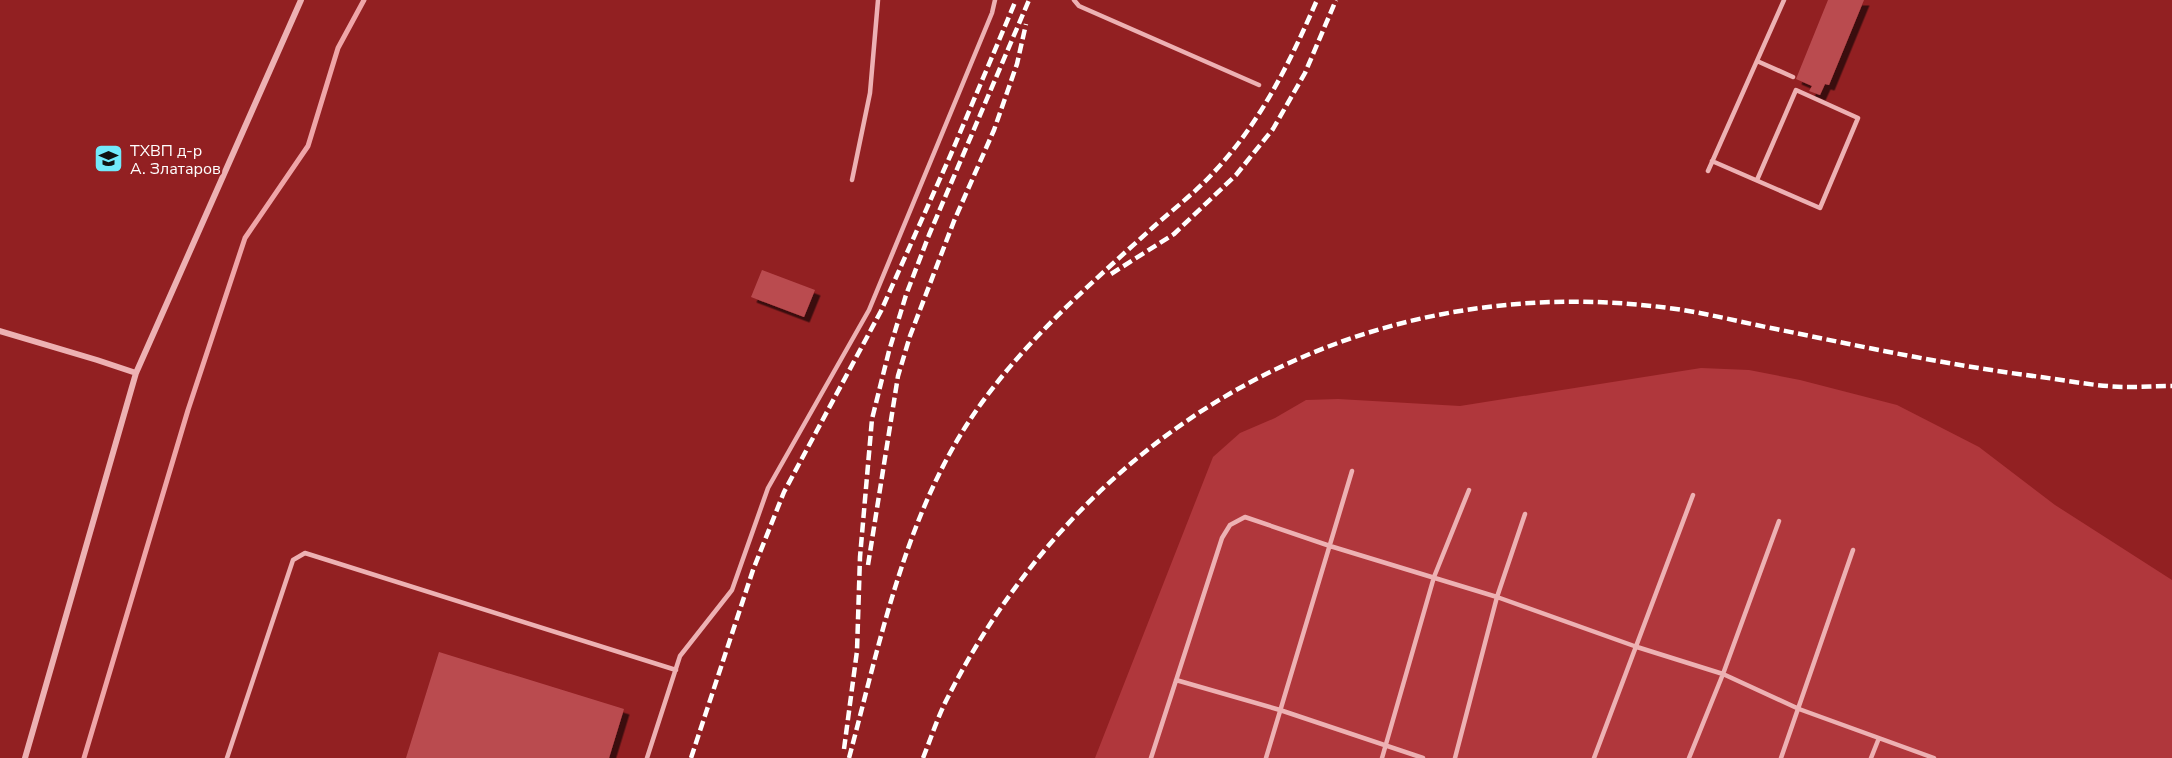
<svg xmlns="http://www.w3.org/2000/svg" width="2172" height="758" font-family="'Nunito Sans',sans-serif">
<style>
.green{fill:#b0373c}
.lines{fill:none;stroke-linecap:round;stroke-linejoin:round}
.stream{stroke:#efa5a8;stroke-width:5}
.building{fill:#ba4c50;filter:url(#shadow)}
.service{stroke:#edb1b3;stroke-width:4.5}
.minor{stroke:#edb1b3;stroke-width:6}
.rail{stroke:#fff;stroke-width:4.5;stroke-dasharray:10 4.5;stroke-linecap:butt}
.labels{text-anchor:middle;stroke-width:4.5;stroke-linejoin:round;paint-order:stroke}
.poi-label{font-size:16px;fill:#fff;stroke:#922022;text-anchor:start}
</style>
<defs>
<filter id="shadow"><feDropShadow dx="5.5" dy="5.5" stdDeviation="0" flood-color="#0009"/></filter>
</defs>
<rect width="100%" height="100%" fill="#922022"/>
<!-- green -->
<path class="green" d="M1701,368L1749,370L1800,380L1897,405L1979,447L2055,505L2172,580V758H1095L1213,457L1240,433L1275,418L1306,400L1338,399L1460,406Z"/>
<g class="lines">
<!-- stream -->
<path class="stream" d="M84,758L188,410L245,238L308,146L338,48L364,0"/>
</g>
<!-- building -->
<path class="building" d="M1828,0H1864L1829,85L1825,84L1820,95L1809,91L1812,86L1796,79Z
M762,270L815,290L804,317L751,297Z
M439,652L624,709L609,758H406Z"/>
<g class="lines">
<!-- service -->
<path class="service" d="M1074,0L1079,6L1259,85
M1757,61L1793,77
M1712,161L1820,208L1858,118L1796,90L1757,180
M1708,171L1784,0
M852,180L870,93L878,0
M1176,680L1280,710L1423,758
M227,758L293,560L305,553L676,670
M647,758L680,656L732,590L768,488L869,310L992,13L995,0
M1151,758L1222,538L1230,525L1245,517L1330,546L1497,597L1637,647L1723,674L1799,709L1934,758
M1266,758L1352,471
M1382,758L1434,577L1469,490
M1455,758L1497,597L1525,514
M1594,758L1693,495
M1689,758L1723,674L1779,521
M1781,758L1853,550
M1871,758L1879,738"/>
<!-- minor -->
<path class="minor" d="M0,331L97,360L136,373
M25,758L136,373L301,0"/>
<!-- rail -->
<path class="rail" d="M1111,274L1174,234L1236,175L1273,129L1305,73L1336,0
M868,565L898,376L910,336L954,221L994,130L1017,64L1026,24
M844,749L857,651L860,557L872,419L889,351L906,295L929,235L1029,0
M691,758L753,570L784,492L881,311L951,154L1016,0
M849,758C881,639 906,510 978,408C1026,340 1088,286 1150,230C1171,211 1195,193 1214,172C1261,122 1290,62 1317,0
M923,758C931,738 938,716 948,697C1089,419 1371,263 1683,310C1714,315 1745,323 1776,329C1864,347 1952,366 2041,377C2070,381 2100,387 2128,387C2143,387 2157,386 2172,386"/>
</g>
<!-- icons -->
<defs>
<symbol id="school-square" viewBox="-11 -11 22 22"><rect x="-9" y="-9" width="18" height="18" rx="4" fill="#72e9fb" stroke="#922022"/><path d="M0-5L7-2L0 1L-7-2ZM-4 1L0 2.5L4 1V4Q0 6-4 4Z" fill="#111"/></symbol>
</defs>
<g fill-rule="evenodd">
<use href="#school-square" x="92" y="142" width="33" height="33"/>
</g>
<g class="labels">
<!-- poi labels -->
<g class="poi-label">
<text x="130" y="156">ТХВП д-р<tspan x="130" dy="18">А. Златаров</tspan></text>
</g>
</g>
</svg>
